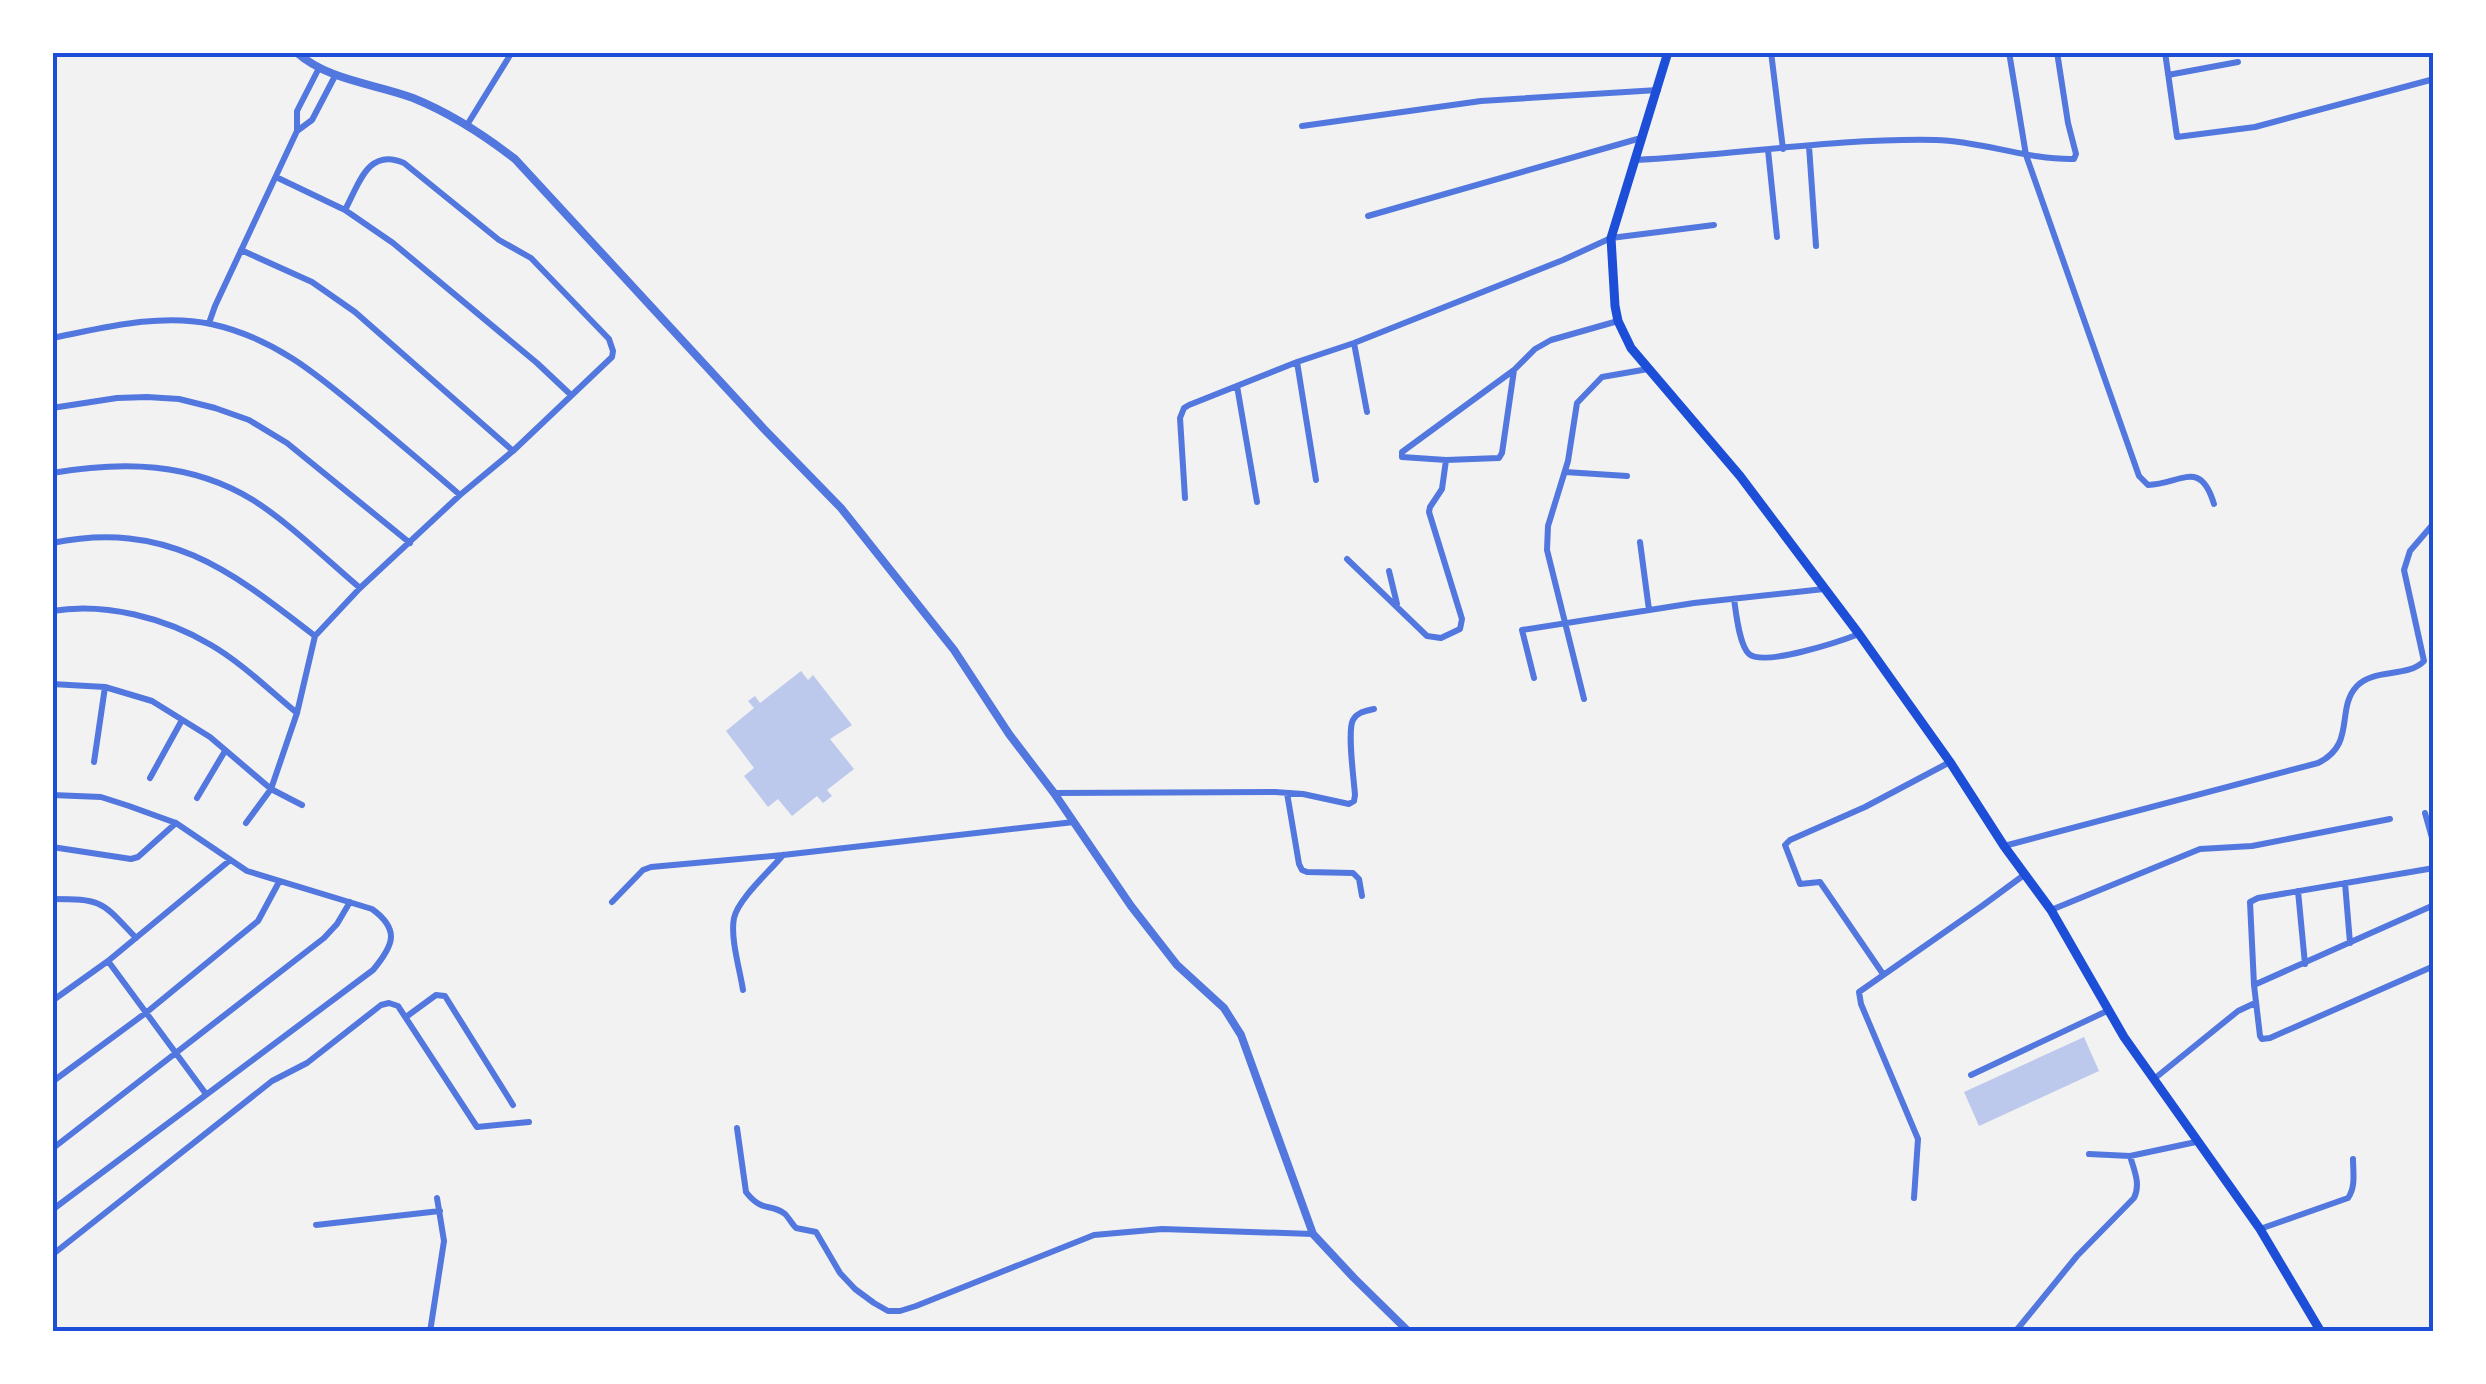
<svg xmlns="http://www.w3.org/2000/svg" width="2486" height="1384" font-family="Lato,sans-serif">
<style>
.building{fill:#bdc9ec}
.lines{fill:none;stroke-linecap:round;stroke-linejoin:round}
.minor{stroke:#5277de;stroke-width:6}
.tertiary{stroke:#5277de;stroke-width:8}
.secondary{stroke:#1d4ed8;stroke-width:9}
.neatline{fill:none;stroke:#1d4ed8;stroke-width:4}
</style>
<rect width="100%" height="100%" fill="#f2f2f2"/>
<!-- building -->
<path class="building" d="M801,671L808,680L813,675L852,725L830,739L854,769L827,790L832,796L823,803L817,796L792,816L778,799L768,807L744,776L754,768L726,731L754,708L748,701L755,696L760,703Z
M2084,1037L2099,1071L1979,1126L1964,1092Z"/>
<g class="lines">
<!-- minor -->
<path class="minor" d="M1771,52L1783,149
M2009,52L2026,155L2139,476L2148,485C2181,484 2200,458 2214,504
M2165,52L2177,137L2255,127L2434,79
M318,70L297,111V131L312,120L335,76
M2168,75L2238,62
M467,125L512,52
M1302,126L1481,101L1658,90
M1809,146L1816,246
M1768,150L1777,237
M1635,160C1736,155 1836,138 1936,140C1982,141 2027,160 2074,159L2076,154L2068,123L2057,52
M276,177L345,210L393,243L537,363L571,395
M1368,216L1641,138
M241,250L312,282L355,312L513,451
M209,323L215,306L297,131
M52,338C103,328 159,313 211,324C275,338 318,375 367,416C398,442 429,468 460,495
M1354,343L1367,412
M1297,362L1316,480
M1514,370L1502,453L1499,458L1446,460L1402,457V452L1514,370L1535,349L1551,340L1618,321
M1237,386L1257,502
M52,408L117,398L147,397L179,399L215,408L249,420L287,443L410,543
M1565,472L1627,476
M52,473C123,461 191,462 253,500C288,522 328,561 360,588
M1185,498L1180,418L1184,408L1189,405L1297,362L1354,343L1563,260L1611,238L1714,225
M1640,542L1649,610
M52,543C167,520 230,570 315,636
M1347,559L1427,636L1441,638L1460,629L1462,619L1429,512L1430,507L1442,489L1446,460
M1389,571L1397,604
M1734,599C1736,612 1739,645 1749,654C1764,667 1841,641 1859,634
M52,611C105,602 166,618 211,645C242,663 270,691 297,713
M1534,678L1522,630L1694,603L1824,589
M52,684L105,687L152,701L210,737L271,789L302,805
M1584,699L1547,550L1548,526L1568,461L1577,403L1602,377L1648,369
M94,762L105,687
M150,778L182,720
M1054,793L1275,792L1303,794L1349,804L1354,801L1355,795C1354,780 1347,731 1353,720C1357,712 1366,711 1374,709
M1287,793L1299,864L1302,870L1307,872L1353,873L1359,879L1362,896
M52,795L101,797L129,806L176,823L247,871L372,909C401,930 393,946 373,970L52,1210
M197,798L225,751
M2425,813L2434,845
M246,823L271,789L297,713L315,636L360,588L460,495L513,451L612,357L613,351L609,339L531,258L499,240L404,163C368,147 359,184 345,210
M2004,846L2318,763C2357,744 2335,709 2357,686C2374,668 2408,678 2424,661L2404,570L2410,551L2434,523
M52,847L131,859L138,857L176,823
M2434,868L2258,898L2250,902L2254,985L2260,1036L2262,1039L2270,1038L2434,966
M2345,883L2350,943
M2298,891L2305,964
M52,899C104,899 102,902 136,938
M612,902L643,870L651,867L783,855L1074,822
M2051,910L2200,849L2252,846L2390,819
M108,961L206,1094
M1883,974L1820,882L1800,884L1785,845L1790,840L1865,807L1950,762
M2254,985L2434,905
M743,990C740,970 730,938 734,918C738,899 770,871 783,855
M52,1001L108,961L229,861
M406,1017L436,995L445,996L513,1105
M1971,1075L2107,1011
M2154,1079L2238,1011L2255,1003
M52,1082L147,1012L258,921L279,882
M737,1128L746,1192C762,1213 771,1203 785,1214C789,1218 792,1224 796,1228L816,1232L840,1273L855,1289L874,1303L888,1311H900L916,1306L1094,1235L1162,1229L1313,1234
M52,1149L324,938L337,924L350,902
M2089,1154L2130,1156L2196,1142
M1914,1198L1918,1139L1861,1004L1859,992L1982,906L2024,875
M316,1225L440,1211
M2260,1229L2348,1198C2356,1187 2353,1172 2353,1159
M52,1255L272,1081L307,1063L381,1005L389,1003L398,1006L477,1127L529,1122
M430,1332L444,1241L437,1198
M2015,1332L2077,1256L2134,1198C2141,1184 2134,1170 2130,1156"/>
<!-- tertiary -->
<path class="tertiary" d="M296,52C329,81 373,83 413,98C450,113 484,135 515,159L764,429L841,508L954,650L1009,734L1054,793L1131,906L1177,965L1224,1008L1241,1035L1313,1234L1354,1278L1409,1332"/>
<!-- secondary -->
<path class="secondary" d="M1668,52L1611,238L1615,306L1618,321L1631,348L1740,476L1859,634L1950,762L2004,846L2051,910L2124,1037L2260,1229L2321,1332"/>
</g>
<!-- border -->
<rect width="2486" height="1384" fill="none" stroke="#ffffff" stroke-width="110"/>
<rect x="55" y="55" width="2376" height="1274" class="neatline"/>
</svg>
